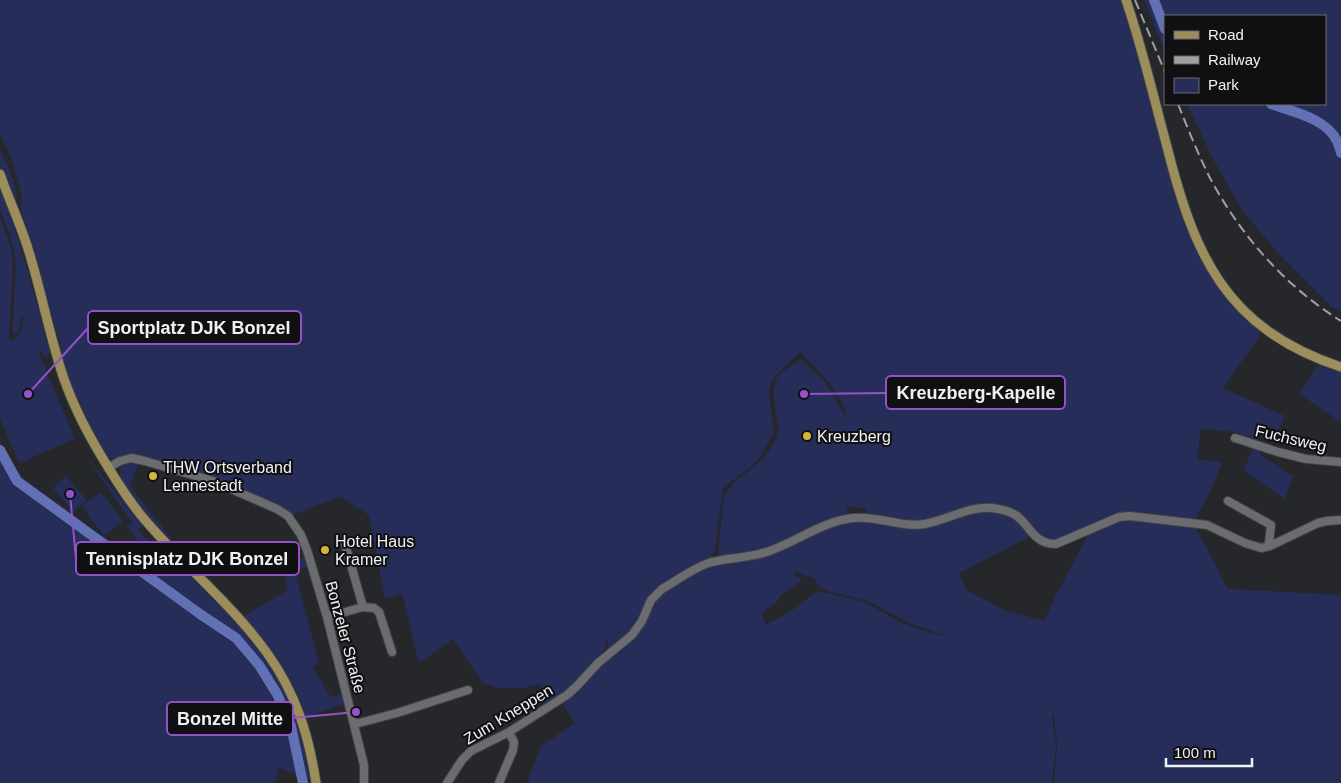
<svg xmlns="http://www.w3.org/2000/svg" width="1341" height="783" font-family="Helvetica,sans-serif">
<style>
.green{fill:#262d59;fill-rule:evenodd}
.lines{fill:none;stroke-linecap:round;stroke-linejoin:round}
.river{stroke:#6270b4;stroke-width:10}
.minor-casing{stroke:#404244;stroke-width:10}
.major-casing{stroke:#404244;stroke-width:11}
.minor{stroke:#6b6c6f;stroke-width:8}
.major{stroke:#9b8e5c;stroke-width:9}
.rail{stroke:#9fa0a2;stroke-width:2;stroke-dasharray:10 5;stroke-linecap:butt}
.poi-dot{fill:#d4b635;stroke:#101012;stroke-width:2}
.labels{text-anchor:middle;stroke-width:4;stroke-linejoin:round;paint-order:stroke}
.poi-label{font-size:16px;fill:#f0f1f3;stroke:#101012;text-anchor:start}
.street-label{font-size:16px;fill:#f0f1f3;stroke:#101012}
.leader{fill:none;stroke:#9253c9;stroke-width:2}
.callout-dot{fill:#9253c9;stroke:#101012;stroke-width:2}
.callout{fill:#101012;stroke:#9253c9;stroke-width:2}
.callout-label{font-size:18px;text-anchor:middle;font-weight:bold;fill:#f0f1f3}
</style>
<rect width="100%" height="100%" fill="#26272a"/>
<!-- green -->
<path class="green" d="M0,0H1122L1130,23L1155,111L1181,212L1197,254L1234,307L1259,329V337L1223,388L1285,416L1278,430L1260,424L1255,439L1235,432L1201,429L1197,459L1222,462L1210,493L1196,517L1195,521L1124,514L1107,520L1067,538L1055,542H1049L1041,538L1016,513L989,506L975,507V512L987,510L997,511L1018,518L1032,536L959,573L966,590L1004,610L1044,621L1055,597L1090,531L1123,518L1195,526L1228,589L1341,595V783H1054L1057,745L1054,715L1052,716L1056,745L1052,783H527L541,746L575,723L559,698L545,706L540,684L525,688H497L483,683L453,639L419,663L402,594L385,599L369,515L340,497L292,515L279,507L214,477L132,455L114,460L108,457L92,430L68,378L58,336L21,211L22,198L14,166L0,133ZM800,352C818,370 839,389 847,415L844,414L825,382L801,359L790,366L777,377L773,393L778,429L777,436L774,443L763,459L735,482L724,495L718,556L723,558L772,548L797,537L823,523L846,516L848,512L846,507L848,506L867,509L866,515L919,524L939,519L940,521L919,527L869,520H850L824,527L771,553L714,564C699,569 667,586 657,597C648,607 645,621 638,631C625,648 606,659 592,673H587L606,647V639L604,636L607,638L608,646L605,654L620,644L629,635L640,619L648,602L657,591L699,565L713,559L712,556L715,549L723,489L726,485L751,467L760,457L771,438L774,431L769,394L771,383L774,377ZM795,572L813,578L820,587L828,591L868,601L907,622L942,635V636L901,623L865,602L817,591L794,609L766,625L762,613L777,602L779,597L803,579L793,575Z
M1144,0H1341V312L1332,307L1279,254L1241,209L1212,157L1187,104H1325V16H1165V52Z
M0,150C7,163 17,187 17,200H15L5,177H0Z
M0,190C23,241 33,298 50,352L45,358L40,350L39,353L75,439L19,463L0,419V218L10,245L13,258L9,340C22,340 22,326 24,316H21L19,330L15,334H13V320L16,269L15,255L10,235L0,210Z
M1318,365L1341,373V422L1299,394Z
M0,441L17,470L23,478L100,534L117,544L146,548L160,557L163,553L153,546L139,543L127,526L133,522L128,517L85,455L143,526L138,530L151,543L157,541L253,641L279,679L299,723L310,766L311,780L279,768L275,783H0Z
M1253,446L1262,449L1260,455L1293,476L1285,499L1244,471Z
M128,463H138L130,486L171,538L169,540L138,504L120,477V470L122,465Z
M66,476L87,500L73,512L53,488Z
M101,492L123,521L104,536L82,506Z
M306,556L308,566L295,571L319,664L312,666L331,697L341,694L344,704L307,717L295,688L275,655L244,616L288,590L283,569Z"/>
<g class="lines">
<!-- river -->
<path class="river" d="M1154,0L1165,29
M1271,104C1293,112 1326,118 1337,141C1339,145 1340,149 1341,153
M0,450L17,481L200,614L236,638L259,665L277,694L291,726L303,783"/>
<defs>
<path id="minor" d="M1235,438L1278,452L1306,459L1341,462
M108,468L120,461L131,458L145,461L213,481L277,509L288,516L301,535L307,550L327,617L364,765V783
M1228,501L1271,525L1269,543L1270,546
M345,544L363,607
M327,617L363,607L374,608L379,612L392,652
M355,724L397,713L468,690
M447,783L462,760L471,751L509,732L567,695L577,686L598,663L632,635L642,621L651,600L662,589C678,580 694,567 712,562C732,557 753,558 772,550C799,540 824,521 853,518C877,515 901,528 925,524C947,520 969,506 992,508C1000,509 1010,511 1017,516C1031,527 1034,544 1056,544L1119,517L1130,516L1207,525L1245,543L1261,548L1270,546L1318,523L1327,521L1341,520
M499,783L513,750L514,742L509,732"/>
<path id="major" d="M1126,0C1142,47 1153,95 1166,143C1194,254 1224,328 1341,367
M0,174C9,200 21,225 29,252C42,294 50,338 64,379C75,410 91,440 108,467C119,485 131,504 145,520C184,566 232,604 267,653C296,693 309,736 316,783"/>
</defs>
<!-- minor casing -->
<use href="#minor" class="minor-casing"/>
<!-- major casing -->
<use href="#major" class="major-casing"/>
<!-- minor -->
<use href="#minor" class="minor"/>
<!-- major -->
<use href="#major" class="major"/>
<!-- rail -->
<path class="rail" d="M1135,0L1165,72
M1178,104C1188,129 1198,154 1210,178C1241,236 1285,286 1341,321"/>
</g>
<!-- markers -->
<g class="poi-dot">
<circle cx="807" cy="436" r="5"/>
<circle cx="153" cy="476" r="5"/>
<circle cx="325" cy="550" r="5"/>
</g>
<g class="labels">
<!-- poi labels -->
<g class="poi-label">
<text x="817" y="442">Kreuzberg</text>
<text x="163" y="473">THW Ortsverband<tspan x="163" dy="18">Lennestadt</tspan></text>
<text x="335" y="547">Hotel Haus<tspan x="335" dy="18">Kramer</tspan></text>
</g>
<!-- street labels -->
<g class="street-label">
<text transform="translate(1291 438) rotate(13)" y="6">Fuchsweg</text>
<text transform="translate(346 637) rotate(75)" y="6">Bonzeler Straße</text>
<text transform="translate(508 714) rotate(-31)" y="6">Zum Kneppen</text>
</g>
</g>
<!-- callouts -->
<path class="leader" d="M28 394L88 328M804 394L886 393M70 494L76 559M356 712L293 718"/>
<g class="callout-dot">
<circle cx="28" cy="394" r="5"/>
<circle cx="804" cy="394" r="5"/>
<circle cx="70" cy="494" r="5"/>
<circle cx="356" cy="712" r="5"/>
</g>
<g class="callout">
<rect x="88" y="311" width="213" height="33" rx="5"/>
<rect x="886" y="376" width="179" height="33" rx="5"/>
<rect x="76" y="542" width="223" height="33" rx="5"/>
<rect x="167" y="702" width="126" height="33" rx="5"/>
</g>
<g class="callout-label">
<text x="194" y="334">Sportplatz DJK Bonzel</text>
<text x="976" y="399">Kreuzberg-Kapelle</text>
<text x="187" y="565">Tennisplatz DJK Bonzel</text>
<text x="230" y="725">Bonzel Mitte</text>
</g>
<!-- legend -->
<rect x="1164" y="15" width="162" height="90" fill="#101012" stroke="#6a6a6c"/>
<rect x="1174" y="31" width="25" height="8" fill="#9b8e5c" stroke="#6a6a6c"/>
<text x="1208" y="40" font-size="15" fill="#f0f1f3">Road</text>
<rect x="1174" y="56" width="25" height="8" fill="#9fa0a2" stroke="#6a6a6c"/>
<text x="1208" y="65" font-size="15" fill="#f0f1f3">Railway</text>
<rect x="1174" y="78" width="25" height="15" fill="#262d59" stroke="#6a6a6c"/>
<text x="1208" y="90" font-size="15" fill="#f0f1f3">Park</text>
<!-- scale -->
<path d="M1166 758v8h86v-8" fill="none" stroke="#f0f1f3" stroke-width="2.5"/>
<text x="1174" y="758" font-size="15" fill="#f0f1f3" stroke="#101012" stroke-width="4" paint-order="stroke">100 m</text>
</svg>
